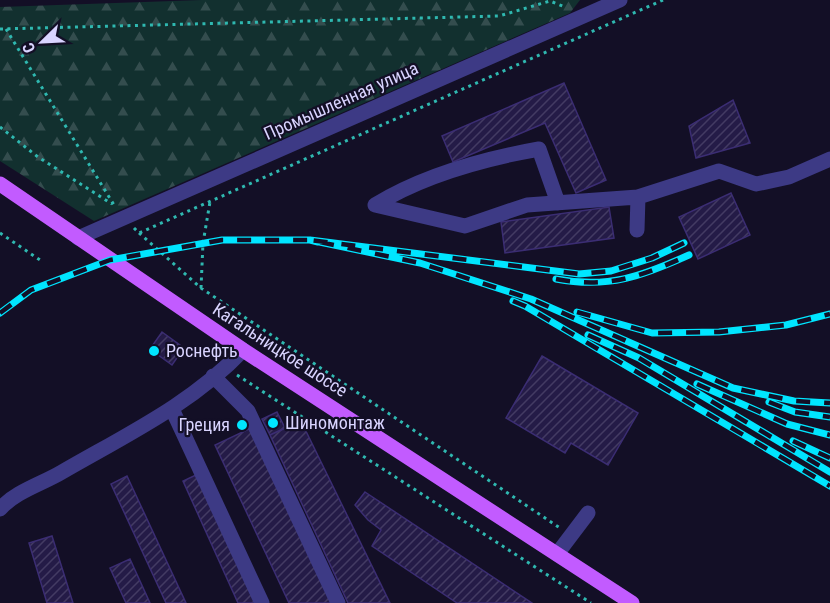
<svg xmlns="http://www.w3.org/2000/svg" width="830" height="603" font-family="'Roboto Condensed',sans-serif">
<style>
.forest{fill:url(#forest-firs)}
.building{fill:url(#building-hatch);stroke:#3b2d73;stroke-width:1.5}
.lines{fill:none;stroke-linecap:round;stroke-linejoin:round}
.path{stroke:#2fb8b0;stroke-width:3;stroke-dasharray:3 4.5;stroke-linecap:butt}
.minor{stroke:#3d3a85;stroke-width:15}
.major{stroke:#c25bff;stroke-width:15}
.rail-casing{stroke:#00e5ff;stroke-width:7}
.rail{stroke:#130f26;stroke-width:4.5;stroke-dasharray:14;stroke-linecap:butt}
.poi-dot{fill:#00e5ff;stroke:#130f26;stroke-width:2}
.labels{text-anchor:middle;stroke-width:4.5;stroke-linejoin:round;paint-order:stroke}
.street-label{font-size:18px;fill:#d9d4ff;stroke:#130f26}
.poi-label{font-size:18px;fill:#d9d4ff;stroke:#130f26;text-anchor:start}
</style>
<defs>
<pattern id="forest-firs" width="22" height="20" patternUnits="userSpaceOnUse" patternTransform="scale(1.5)"><rect width="22" height="20" fill="#12302f"/><path d="M5 1l3.5 6h-7zM16 11l3.5 6h-7z" fill="#344d4e"/></pattern>
<pattern id="building-hatch" width="6" height="6" patternUnits="userSpaceOnUse" patternTransform="scale(1.5)"><rect width="6" height="6" fill="#241b47"/><path d="M-1 1l2-2M0 6l6-6M5 7l2-2" fill="none" stroke="#433b63"/></pattern>
</defs>
<rect width="100%" height="100%" fill="#130f26"/>
<!-- forest -->
<path class="forest" d="M202,0H580L570,13L94,221L0,161V7Z"/>
<!-- building -->
<path class="building" d="M564,83L606,180L576,193L545,123L453,162L442,136Z
M733,100L750,143L696,158L689,126Z
M731,193L750,235L698,259L679,217Z
M609,207L614,238L505,253L501,222Z
M162,332L184,348L172,365L150,349Z
M542,356L638,413L608,465L571,443L565,453L506,418Z
M277,412L285,428L270,435L262,419Z
M301,421L390,603H348L270,435Z
M251,428L332,603H289L215,445Z
M198,474L257,603H238L183,481Z
M127,476L186,603H166L111,484Z
M365,492L532,603H457L372,546L381,530L368,520L355,505Z
M52,536L73,603H47L29,543Z
M130,559L150,603H126L110,568Z"/>
<g class="lines">
<!-- path -->
<path class="path" d="M0,29L499,16L550,1L565,7
M6,29L114,205
M0,127L38,157L112,204
M134,228L139,233L663,0
M0,233L43,262
M139,233L201,288L560,528
M201,288L203,243L210,202
M237,375L591,603"/>
<!-- minor -->
<path class="minor" d="M638,197L719,171L756,184L789,177L830,159
M558,203L539,149C483,159 424,175 375,205L465,226L527,205L638,197L637,230
M78,238L620,0
M213,376L248,411L338,603
M172,409L262,603
M0,509C16,491 42,484 62,472C126,435 193,403 243,350
M557,554L588,513"/>
<!-- major -->
<path class="major" d="M0,184L243,350L632,603"/>
<defs>
<path id="rail" d="M684,243L652,258L611,271L579,274L310,240L420,263L531,299L733,388L794,401L830,403
M556,279C609,289 642,276 689,255
M513,301L525,306L830,486
M577,312L652,333L719,332L786,325L830,314
M0,313L31,290L110,260L222,240H310L318,242
M588,335L639,358L830,472
M697,384L787,424L830,435
M769,402L795,412L830,417
M793,441L830,458"/>
</defs>
<!-- rail casing -->
<use href="#rail" class="rail-casing"/>
<!-- rail -->
<use href="#rail" class="rail"/>
</g>
<!-- markers -->
<g class="poi-dot">
<circle cx="154" cy="351" r="6"/>
<circle cx="273" cy="423" r="6"/>
<circle cx="242" cy="425" r="6"/>
</g>
<g class="labels">
<!-- street labels -->
<g class="street-label">
<text transform="translate(341 101) rotate(-24)" y="6">Промышленная улица</text>
<text transform="translate(280 350) rotate(33)" y="6">Кагальницкое шоссе</text>
</g>
<!-- poi labels -->
<g class="poi-label">
<text x="166" y="357">Роснефть</text>
<text x="285" y="429">Шиномонтаж</text>
<text x="230" y="431" text-anchor="end">Греция</text>
</g>
</g>
<!-- north arrow -->
<g transform="translate(42 42) rotate(246)" stroke="#130f26" stroke-width="4.5" paint-order="stroke">
<path d="M0-4.5L10 22L0 15L-10 22Z" fill="#d9d4ff"/>
<text y="-9" font-size="16" font-weight="bold" text-anchor="middle" fill="#d9d4ff">С</text>
</g>
</svg>
